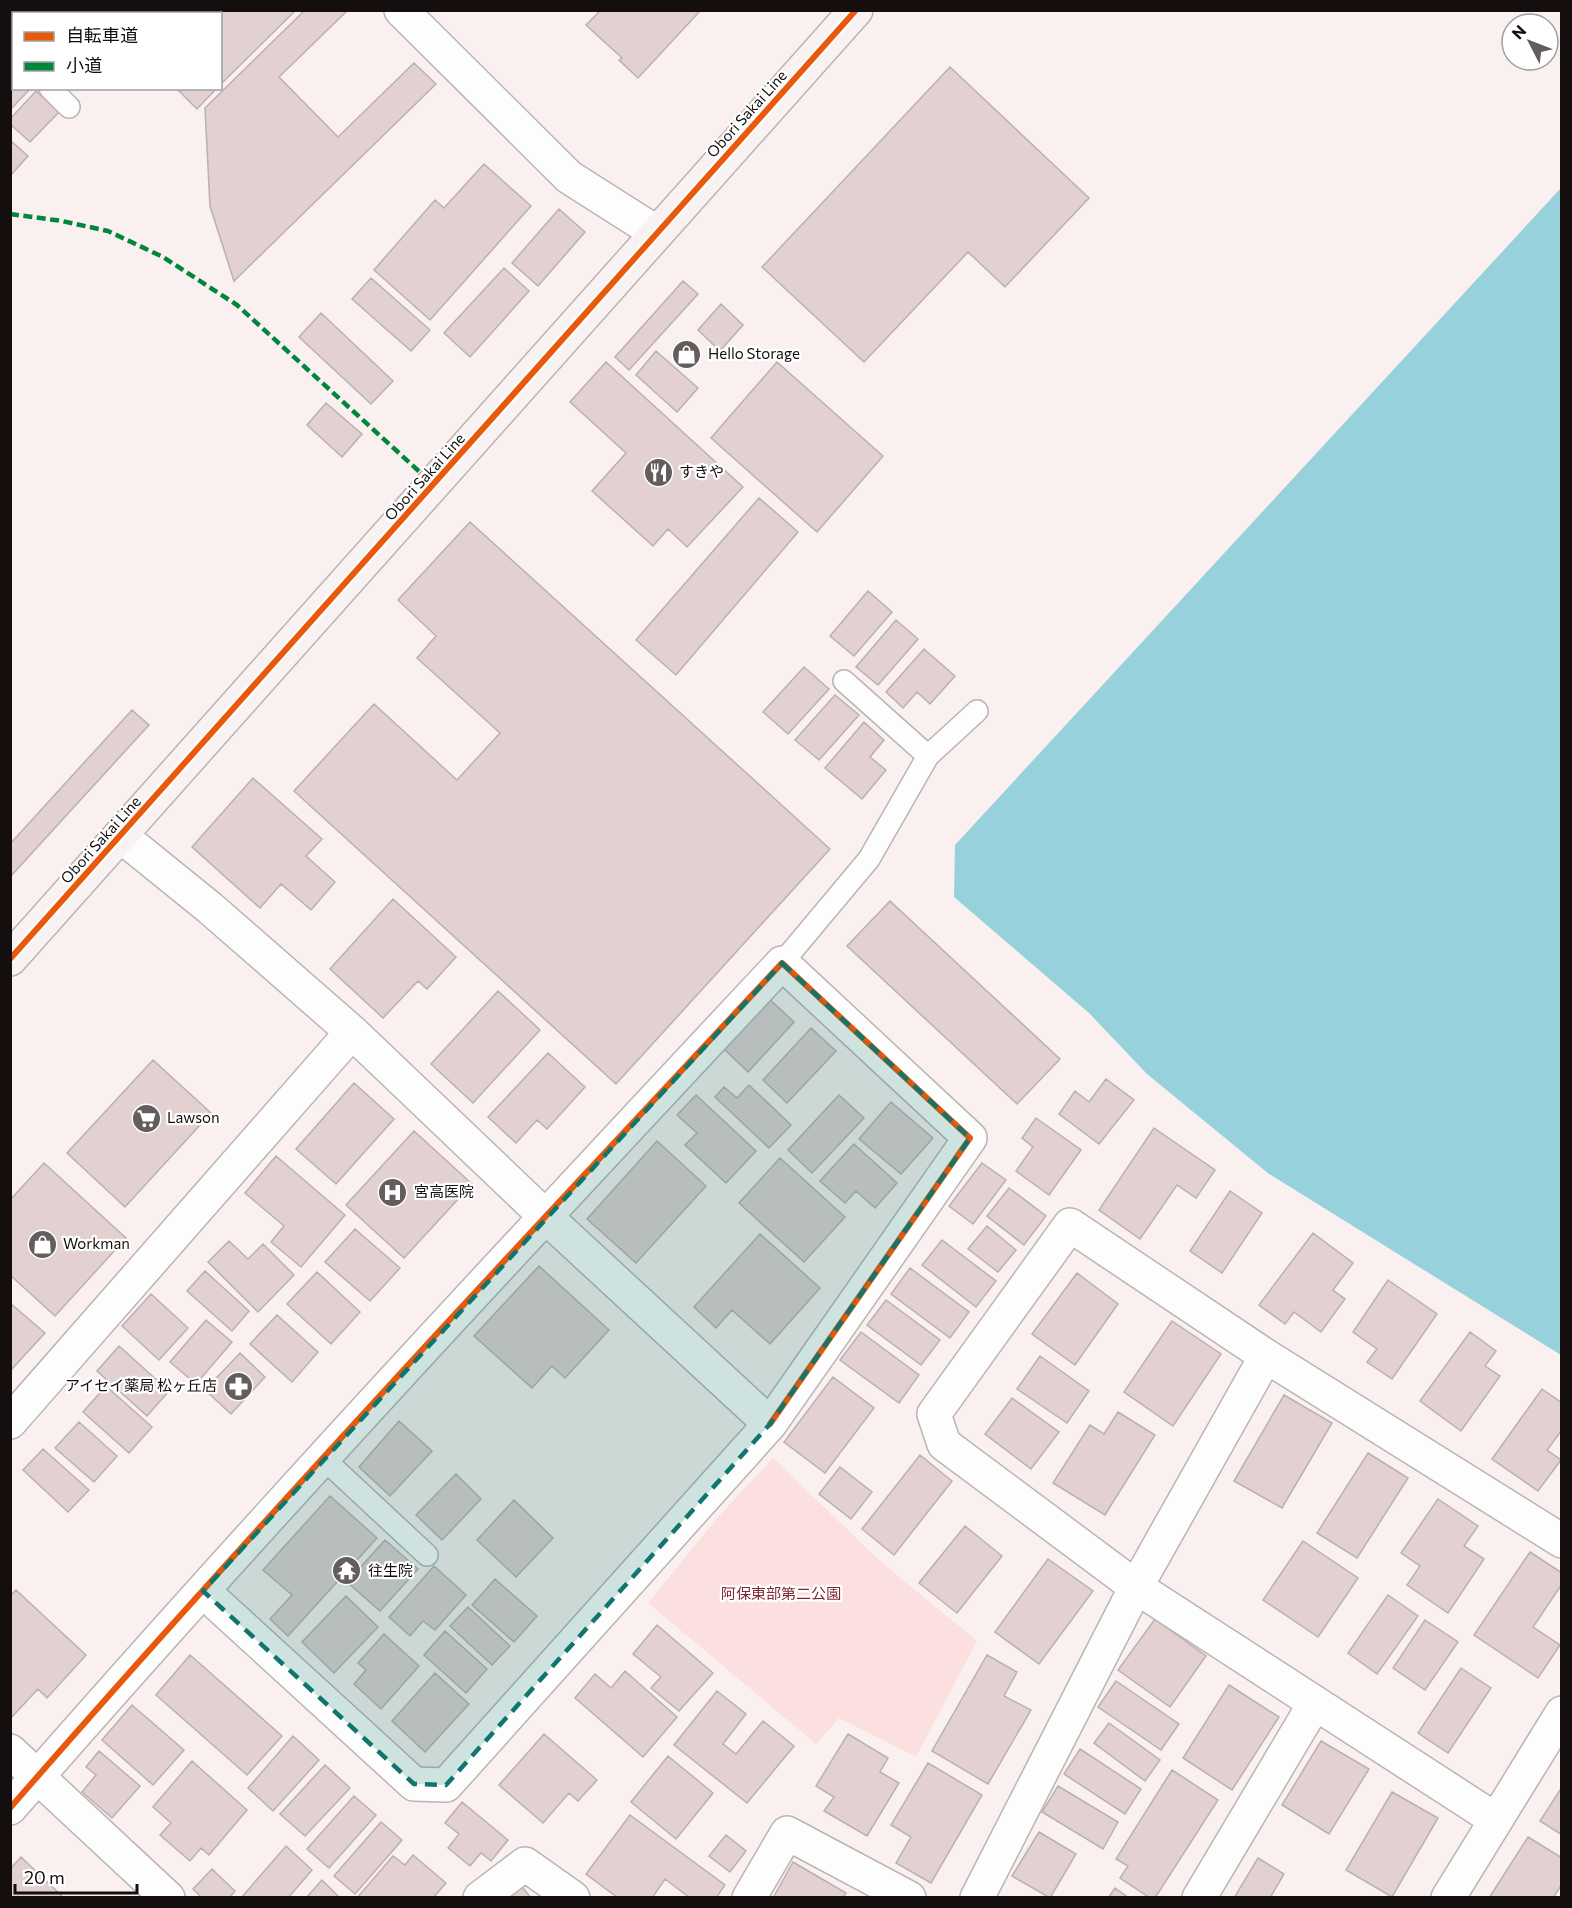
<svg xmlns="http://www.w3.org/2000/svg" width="1572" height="1908" font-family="Commissioner,'Noto Sans JP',sans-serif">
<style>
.green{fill:#fce0e0}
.water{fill:#96d1dc}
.building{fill:#e3d0d1;stroke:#b9b1b1;stroke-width:1.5}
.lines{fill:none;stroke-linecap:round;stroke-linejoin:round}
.service-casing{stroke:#bbb4b4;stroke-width:24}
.minor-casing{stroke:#bbb4b4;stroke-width:36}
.secondary-casing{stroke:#bbb4b4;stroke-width:36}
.service{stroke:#fefdfd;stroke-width:21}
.minor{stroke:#fefdfd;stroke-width:33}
.secondary{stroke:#f8f2f3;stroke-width:33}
.quiet{stroke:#00873e;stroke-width:4.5;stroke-dasharray:9 4.5;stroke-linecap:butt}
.cycleway-casing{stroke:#fff;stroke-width:10}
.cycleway{stroke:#e8590c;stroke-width:6}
.marked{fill:#0f766e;fill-opacity:0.2;stroke:#0f766e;stroke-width:4.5;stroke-dasharray:12 8;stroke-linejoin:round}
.labels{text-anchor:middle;stroke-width:4.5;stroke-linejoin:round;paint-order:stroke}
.street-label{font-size:15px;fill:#140e0e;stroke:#fff}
.poi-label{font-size:15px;fill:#140e0e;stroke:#fff;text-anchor:start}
.park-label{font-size:15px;fill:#7d2832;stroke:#fff}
</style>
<rect width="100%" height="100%" fill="#faf0f0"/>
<!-- green -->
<path class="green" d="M773,1458L880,1561L977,1641L916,1757L839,1718L816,1744L648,1603L718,1517Z"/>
<!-- water -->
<path class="water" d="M1561,188V1355L1269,1174L1147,1074L1089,1013L954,897L955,845Z"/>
<!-- building -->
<path class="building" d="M23,10H82L85,14H20Z
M112,10H296L220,85V14H109Z
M305,10H348L279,77L338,137L414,63L436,84L234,281L210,206L205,108Z
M601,10H701L638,78L619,60L622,58L586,25Z
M950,67L1089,198L1005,287L968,252L864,362L762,267Z
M13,68L14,88H31L10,110V71Z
M176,88H217L197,109Z
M36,91L59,112L30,142L10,124V119Z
M10,140L28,156L10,176Z
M484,164L531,206L430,320L374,270L435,200L444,208Z
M559,209L585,232L538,286L512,263Z
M504,268L529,291L470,357L444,333Z
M371,278L430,330L411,351L352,299Z
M683,281L698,294L629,370L615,357Z
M721,304L743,325L720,351L698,330Z
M321,313L393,381L371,404L299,337Z
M656,351L698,388L677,412L636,375Z
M606,362L743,487L687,547L668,529L653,546L592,491L626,453L570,402Z
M777,362L883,456L817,532L711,438Z
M326,403L362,434L342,457L307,425Z
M759,498L798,532L676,675L636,640Z
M470,522L830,849L616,1084L294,791L374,704L457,780L500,733L417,658L436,636L398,600Z
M868,591L892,612L854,656L830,636Z
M896,620L918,639L878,685L856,667Z
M924,649L955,676L930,704L917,692L903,708L886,692Z
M804,667L829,689L788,734L763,712Z
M835,695L859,715L819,760L795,740Z
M132,710L149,725L10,877V844Z
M864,722L884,740L870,757L886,770L862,799L825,768Z
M253,778L322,839L306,856L335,882L311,910L281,884L260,908L192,847Z
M393,899L456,957L427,989L418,981L383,1018L330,969Z
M890,901L1060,1059L1017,1104L847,946Z
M498,991L540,1030L473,1103L431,1064Z
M767,997L794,1022L748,1072L722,1047Z
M811,1028L836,1051L787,1103L763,1080Z
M548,1053L585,1087L547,1129L537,1120L516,1143L488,1117Z
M153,1060L211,1113L125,1207L67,1153Z
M1106,1079L1134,1100L1099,1144L1059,1114L1075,1091L1089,1102Z
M354,1083L394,1119L336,1184L296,1149Z
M749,1085L791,1125L769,1148L715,1097L724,1087L737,1098Z
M696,1095L756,1151L726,1183L685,1145L697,1133L677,1115Z
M839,1095L864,1118L812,1173L788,1150Z
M891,1102L933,1138L901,1174L859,1139Z
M1036,1118L1081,1150L1049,1195L1016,1171L1033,1147L1022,1138Z
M1154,1128L1215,1170L1196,1198L1177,1185L1140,1239L1099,1210Z
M414,1131L472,1184L404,1258L346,1205Z
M657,1141L706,1186L636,1263L587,1219Z
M854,1144L897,1183L875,1208L856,1191L845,1203L820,1181Z
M276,1156L345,1215L301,1267L271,1242L284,1226L245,1193Z
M780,1158L845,1217L804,1262L739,1203Z
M44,1163L126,1238L55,1316L10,1275V1200Z
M982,1163L1006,1180L973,1224L949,1206Z
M1009,1188L1046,1216L1024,1245L987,1216Z
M1230,1191L1262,1213L1222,1273L1190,1251Z
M987,1226L1016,1250L998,1272L968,1249Z
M355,1229L400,1268L370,1301L325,1262Z
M1313,1233L1353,1263L1333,1290L1345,1299L1321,1332L1294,1312L1285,1324L1259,1305Z
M760,1234L820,1288L770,1344L732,1310L716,1328L694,1307Z
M942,1240L996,1281L976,1307L922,1265Z
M229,1241L248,1259L263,1244L294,1275L258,1312L208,1262Z
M539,1266L609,1330L565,1378L552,1366L532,1388L474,1336Z
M910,1268L969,1312L950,1338L891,1294Z
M205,1271L249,1311L232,1331L187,1291Z
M317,1272L360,1312L331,1344L287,1304Z
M1077,1273L1118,1304L1075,1365L1032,1334Z
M1388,1280L1437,1314L1392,1379L1367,1362L1377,1349L1353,1332Z
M151,1294L188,1328L159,1360L122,1326Z
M886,1300L940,1340L921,1365L867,1325Z
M10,1303L45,1333L10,1371Z
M277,1315L318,1352L292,1382L250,1344Z
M206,1320L232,1342L196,1384L170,1362Z
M1172,1321L1221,1354L1173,1426L1124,1392Z
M861,1332L919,1375L899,1403L840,1360Z
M1470,1332L1496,1351L1485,1366L1500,1376L1461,1431L1420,1401Z
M119,1346L169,1391L147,1416L97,1371Z
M240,1353L265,1377L231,1414L205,1390Z
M1040,1356L1089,1391L1067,1423L1017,1389Z
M833,1377L874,1408L825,1473L784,1442Z
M106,1386L152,1427L129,1453L83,1412Z
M1542,1389L1562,1403V1430L1547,1450L1561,1460L1538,1491L1492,1459Z
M1284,1395L1332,1423L1282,1508L1234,1481Z
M1012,1398L1059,1432L1031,1469L985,1434Z
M1118,1412L1155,1435L1105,1515L1053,1483L1090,1425L1104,1434Z
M399,1421L432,1451L390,1496L359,1467Z
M79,1422L117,1456L94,1482L55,1448Z
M43,1449L89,1490L68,1512L23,1470Z
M1368,1453L1408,1478L1357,1558L1317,1533Z
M920,1455L952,1481L894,1555L862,1529Z
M840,1467L872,1492L851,1519L819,1494Z
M456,1474L481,1499L442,1540L416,1515Z
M330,1496L377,1538L288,1636L270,1619L292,1595L263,1570Z
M1438,1499L1478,1526L1464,1546L1484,1559L1448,1613L1407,1585L1420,1566L1401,1553Z
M514,1500L553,1538L516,1577L477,1540Z
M965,1526L1002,1556L957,1613L919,1583Z
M385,1540L418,1569L380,1611L347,1582Z
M1303,1541L1358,1578L1318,1637L1263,1600Z
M1530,1552L1562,1573V1584L1533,1627L1560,1645L1538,1678L1474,1635Z
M1048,1559L1093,1591L1039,1664L995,1632Z
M434,1566L466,1595L435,1630L423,1621L410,1636L389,1617Z
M495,1579L537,1616L514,1642L472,1605Z
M16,1590L86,1655L47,1698L38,1689L10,1719V1596Z
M1388,1595L1418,1616L1377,1674L1348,1653Z
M346,1596L378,1627L334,1673L302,1642Z
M468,1607L510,1646L492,1665L450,1626Z
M1155,1619L1206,1656L1170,1707L1118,1670Z
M1425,1620L1458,1642L1425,1690L1393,1668Z
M657,1625L713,1673L679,1711L651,1688L661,1677L633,1654Z
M445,1631L487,1669L466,1693L424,1655Z
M384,1634L419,1666L381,1709L354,1684L366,1670L358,1663Z
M190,1655L282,1736L247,1775L156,1695Z
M987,1655L1017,1672L1004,1696L1031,1710L988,1784L932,1751Z
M1461,1668L1491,1688L1448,1753L1418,1733Z
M625,1671L677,1717L643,1757L575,1698L595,1674L611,1688Z
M435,1673L469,1704L425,1752L392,1721Z
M1116,1681L1179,1724L1161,1750L1098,1707Z
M1229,1685L1279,1717L1232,1790L1183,1758Z
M717,1691L746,1714L723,1744L736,1754L763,1721L794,1746L747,1803L674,1745Z
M132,1705L184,1750L153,1785L102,1740Z
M1109,1723L1160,1760L1145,1781L1094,1743Z
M544,1734L597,1780L578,1801L569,1793L543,1823L499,1785Z
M848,1734L888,1758L880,1772L899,1783L867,1836L824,1811L834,1797L816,1786Z
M293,1736L319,1760L273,1811L248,1788Z
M1321,1741L1369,1769L1329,1834L1282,1805Z
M1080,1749L1141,1789L1125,1814L1064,1774Z
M99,1751L140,1786L112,1818L82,1792L96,1775L86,1767Z
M668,1756L713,1793L676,1839L631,1802Z
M192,1761L247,1810L209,1855L201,1848L190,1861L160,1835L171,1823L153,1807Z
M928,1763L982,1795L931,1883L896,1863L911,1837L891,1825Z
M325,1765L350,1788L305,1836L280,1814Z
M1172,1770L1218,1800L1155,1898H1150L1120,1878L1128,1866L1116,1859Z
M1058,1786L1118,1822L1103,1849L1042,1812Z
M1562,1787V1835L1540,1821Z
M1392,1792L1438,1818L1392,1897L1346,1870Z
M354,1796L376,1815L329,1868L307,1849Z
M462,1802L508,1840L491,1861L481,1853L470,1866L448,1848L459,1834L445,1823Z
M630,1815L725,1885L716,1898H690L665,1879L652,1898H618L586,1874Z
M381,1822L402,1840L355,1894L334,1876Z
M1039,1832L1076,1854L1050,1898L1012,1876Z
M726,1835L746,1851L730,1872L709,1856Z
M1528,1837L1562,1858V1884L1553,1898H1489Z
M286,1846L312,1870L288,1898H241Z
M413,1855L446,1883L433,1898H357L393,1856L405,1865Z
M21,1857L64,1898H10V1869Z
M1258,1858L1284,1874L1270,1898H1234Z
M793,1862L846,1893L843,1898H773Z
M212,1869L235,1891L229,1898H202L193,1889Z
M322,1880L340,1898H306Z
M519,1883L531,1898H503Z
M1115,1888L1129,1898H1108Z"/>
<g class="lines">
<defs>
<path id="service" d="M10,48L14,51
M50,88L69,107
M844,681L928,756
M782,963L869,859L928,756L977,711
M324,1459L427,1555"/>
<path id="minor" d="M401,10L569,177L657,233
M121,836L210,908L352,1032L546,1217L770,1424L446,1785L414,1784L203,1591
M10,1422L352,1032
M10,1751L168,1898
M10,1808C261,1520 522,1241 782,963L970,1138L770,1424
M1496,1820L1136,1587L944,1444L934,1414L1070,1225L1266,1356L1562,1541
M480,1898L525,1864L573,1898
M749,1898L787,1833L909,1898
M977,1898L1136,1587L1266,1356
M1199,1898L1315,1703
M1448,1898L1562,1713"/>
<path id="secondary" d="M10,959L856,10"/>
</defs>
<!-- service casing -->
<use href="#service" class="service-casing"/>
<!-- minor casing -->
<use href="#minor" class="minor-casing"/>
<!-- secondary casing -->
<use href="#secondary" class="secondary-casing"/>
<!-- service -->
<use href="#service" class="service"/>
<!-- minor -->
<use href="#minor" class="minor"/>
<!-- secondary -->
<use href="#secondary" class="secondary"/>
<!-- quiet -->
<path class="quiet" d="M10,214L62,221L108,231L163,257L237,305L434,485"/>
<defs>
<path id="cycleway" d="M10,959L856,10
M10,1808C261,1520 522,1241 782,963L970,1138L770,1424"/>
</defs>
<!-- cycleway casing -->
<use href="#cycleway" class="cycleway-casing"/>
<!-- cycleway -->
<use href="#cycleway" class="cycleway"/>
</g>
<!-- marked area -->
<path class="marked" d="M782,963L970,1138L770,1424L446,1785L414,1784L203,1591Z"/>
<!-- icons -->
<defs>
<symbol id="shop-disc" viewBox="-11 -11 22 22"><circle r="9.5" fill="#645d5d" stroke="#fff"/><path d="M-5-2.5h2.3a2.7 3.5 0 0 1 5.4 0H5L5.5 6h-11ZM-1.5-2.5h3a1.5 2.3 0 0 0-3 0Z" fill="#fff"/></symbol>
<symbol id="restaurant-disc" viewBox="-11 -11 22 22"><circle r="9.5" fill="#645d5d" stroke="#fff"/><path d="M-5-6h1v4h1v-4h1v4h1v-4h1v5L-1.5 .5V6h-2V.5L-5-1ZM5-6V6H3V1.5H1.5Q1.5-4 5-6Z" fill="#fff"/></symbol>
<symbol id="supermarket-disc" viewBox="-11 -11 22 22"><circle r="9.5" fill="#645d5d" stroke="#fff"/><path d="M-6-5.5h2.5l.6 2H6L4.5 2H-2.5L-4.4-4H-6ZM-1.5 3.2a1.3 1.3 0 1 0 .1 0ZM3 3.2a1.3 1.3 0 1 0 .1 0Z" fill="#fff"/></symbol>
<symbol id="hospital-disc" viewBox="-11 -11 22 22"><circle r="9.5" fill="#645d5d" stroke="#fff"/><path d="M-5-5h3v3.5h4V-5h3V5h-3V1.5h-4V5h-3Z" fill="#fff"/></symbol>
<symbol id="pharmacy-disc" viewBox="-11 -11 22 22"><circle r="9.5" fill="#645d5d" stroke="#fff"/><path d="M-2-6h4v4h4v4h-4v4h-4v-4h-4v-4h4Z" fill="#fff"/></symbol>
<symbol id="temple-disc" viewBox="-11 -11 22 22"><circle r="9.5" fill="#645d5d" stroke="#fff"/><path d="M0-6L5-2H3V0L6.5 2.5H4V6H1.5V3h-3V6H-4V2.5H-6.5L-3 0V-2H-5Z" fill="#fff"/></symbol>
</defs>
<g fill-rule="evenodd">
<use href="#shop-disc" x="670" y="338" width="33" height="33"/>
<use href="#restaurant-disc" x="642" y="456" width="33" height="33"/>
<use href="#supermarket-disc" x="130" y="1102" width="33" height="33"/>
<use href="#hospital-disc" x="376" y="1176" width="33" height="33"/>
<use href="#shop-disc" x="26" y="1228" width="33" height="33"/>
<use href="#pharmacy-disc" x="222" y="1370" width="33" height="33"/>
<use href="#temple-disc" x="330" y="1554" width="33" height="33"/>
</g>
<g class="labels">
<!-- street labels -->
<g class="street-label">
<text transform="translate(747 114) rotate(-48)" y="5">Obori Sakai Line</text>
<text transform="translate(425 477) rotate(-48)" y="5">Obori Sakai Line</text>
<text transform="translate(101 840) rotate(-48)" y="5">Obori Sakai Line</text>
</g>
<!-- poi labels -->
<g class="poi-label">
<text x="708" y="359">Hello Storage</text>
<text x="679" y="477">すきや</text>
<text x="167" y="1123">Lawson</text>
<text x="414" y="1197">宮高医院</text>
<text x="63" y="1249">Workman</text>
<text x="217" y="1391" text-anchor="end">アイセイ薬局 松ヶ丘店</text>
<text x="368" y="1576">往生院</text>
</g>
<!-- park labels -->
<g class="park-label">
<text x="781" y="1599">阿保東部第二公園</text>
</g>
</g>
<!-- border -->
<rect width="1572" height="1908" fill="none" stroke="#140e0e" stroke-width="24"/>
<!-- legend -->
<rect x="12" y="12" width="210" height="78" fill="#ffffff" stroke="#a19f9f" stroke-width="1.5"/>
<rect x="24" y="32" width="30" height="9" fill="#e8590c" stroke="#a19f9f" stroke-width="1.5"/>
<text x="66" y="42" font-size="18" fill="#140e0e">自転車道</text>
<rect x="24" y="62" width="30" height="9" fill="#00873e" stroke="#a19f9f" stroke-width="1.5"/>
<text x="66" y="72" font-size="18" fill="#140e0e">小道</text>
<!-- north arrow -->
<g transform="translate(1530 42) rotate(312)"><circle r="28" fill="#ffffff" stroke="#a19f9f" stroke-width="1.5"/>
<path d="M0-4.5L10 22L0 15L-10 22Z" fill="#645d5d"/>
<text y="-9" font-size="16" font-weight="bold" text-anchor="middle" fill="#140e0e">N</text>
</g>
<!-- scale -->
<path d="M15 1884v9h122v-9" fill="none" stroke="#140e0e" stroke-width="3"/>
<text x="24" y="1884" font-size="18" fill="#140e0e" stroke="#ffffff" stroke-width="4.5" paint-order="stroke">20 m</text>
</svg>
